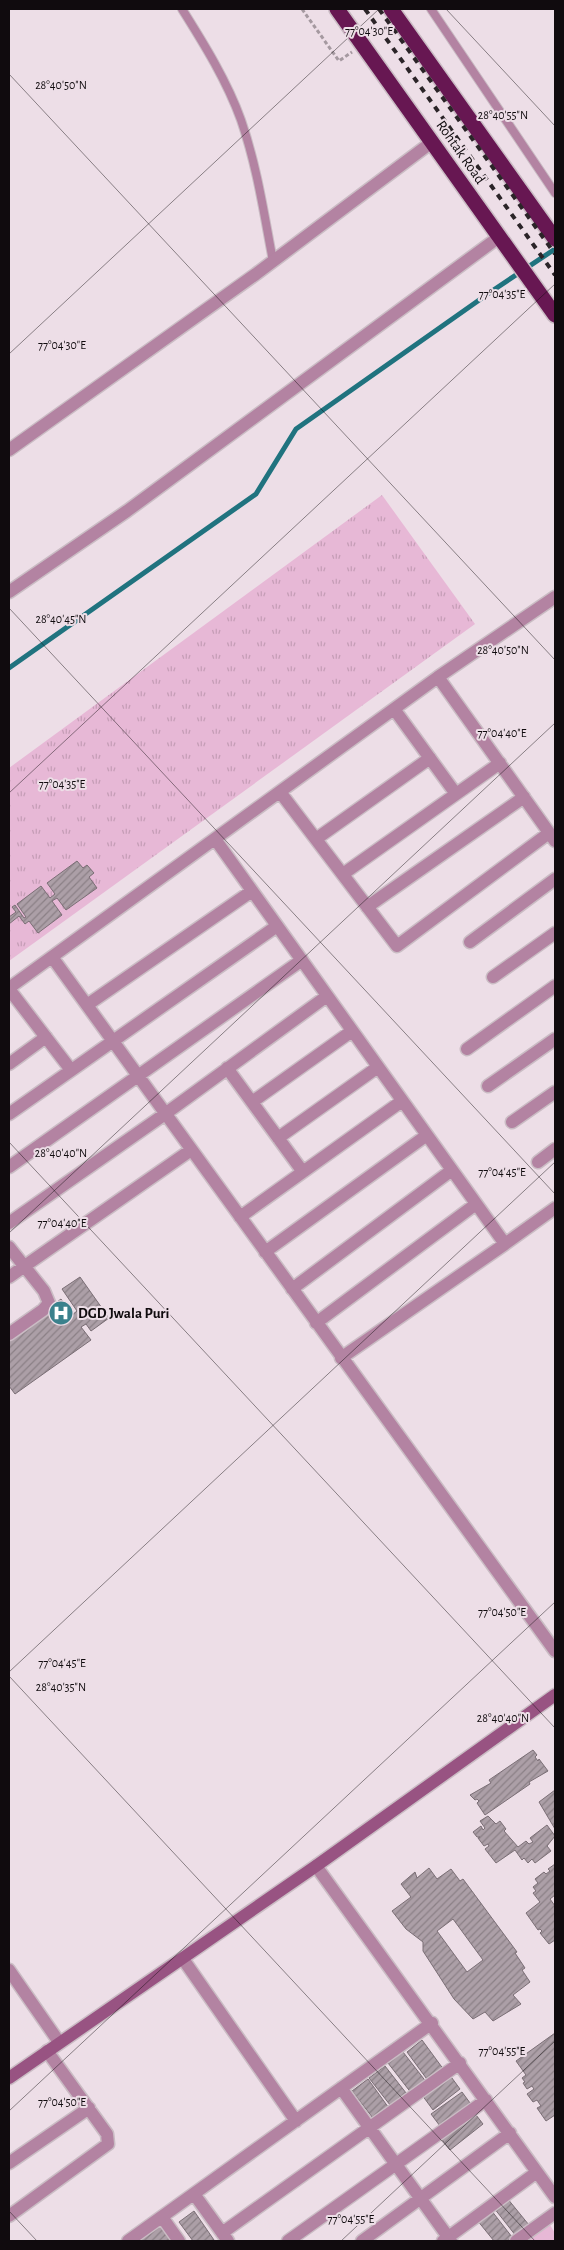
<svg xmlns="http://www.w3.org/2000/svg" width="564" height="2250" font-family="'Alegreya Sans',sans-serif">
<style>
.grass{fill:#e7b8d6}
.park{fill:url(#park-tufts)}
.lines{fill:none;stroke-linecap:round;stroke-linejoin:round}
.stream{stroke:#20737f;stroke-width:5}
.building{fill:url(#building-hatch);stroke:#7a6e75;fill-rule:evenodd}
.lane-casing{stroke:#cabcc4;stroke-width:10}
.street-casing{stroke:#cabcc4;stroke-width:15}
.secondary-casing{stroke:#cabcc4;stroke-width:15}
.highway-casing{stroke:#cabcc4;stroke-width:18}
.path{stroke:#a599a0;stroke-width:3;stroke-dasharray:4 2.5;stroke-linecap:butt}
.lane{stroke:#b383a2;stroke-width:8}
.street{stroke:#b383a2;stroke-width:12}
.secondary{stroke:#985382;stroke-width:12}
.highway{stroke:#671752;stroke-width:15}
.rail{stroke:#2b2428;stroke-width:4;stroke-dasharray:6 6;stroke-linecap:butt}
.ticks{fill:none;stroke:#100b0e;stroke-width:1;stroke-opacity:0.45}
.labels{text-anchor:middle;stroke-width:4;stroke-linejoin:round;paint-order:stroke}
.street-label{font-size:15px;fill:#100b0e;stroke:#eddee7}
.poi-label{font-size:15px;font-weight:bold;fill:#100b0e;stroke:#eddee7;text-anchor:start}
.ticks-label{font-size:12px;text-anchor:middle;fill:#100b0e;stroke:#eddee7;stroke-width:4;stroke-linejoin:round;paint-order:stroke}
</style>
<defs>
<pattern id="park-tufts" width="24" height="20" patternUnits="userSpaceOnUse" patternTransform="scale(1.25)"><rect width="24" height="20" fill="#e7b8d6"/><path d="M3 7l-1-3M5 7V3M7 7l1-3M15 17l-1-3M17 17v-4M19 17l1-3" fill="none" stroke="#c59db6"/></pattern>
<pattern id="building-hatch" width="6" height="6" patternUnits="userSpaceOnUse" patternTransform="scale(1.25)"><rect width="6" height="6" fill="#ac9fa7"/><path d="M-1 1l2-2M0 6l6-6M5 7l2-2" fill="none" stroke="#8b8086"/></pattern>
</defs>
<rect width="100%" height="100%" fill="#eddee7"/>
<!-- grass -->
<path class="grass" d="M550,2225L555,2233V2241H528Z"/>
<!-- park -->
<path class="park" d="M382,495L475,624L9,961V768Z"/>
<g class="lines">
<!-- stream -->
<path class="stream" d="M9,668L256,494L296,429L492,291L555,249"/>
</g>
<!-- building -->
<path class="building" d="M77,861L83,868L87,865L94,873L89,877L97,888L66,910L57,898L52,901L62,915L38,933L29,921L25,924L19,916L9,924V917L16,912L12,907L15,905L24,918L26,917L17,904L41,886L50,898L55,894L47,883Z
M80,1277L109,1318L91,1331L86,1324L81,1327L91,1340L15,1394L9,1386V1337L61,1299L72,1315L77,1311L62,1289Z
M533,1750L537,1755L535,1757L538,1761L539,1759L548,1771L529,1782L530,1784L485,1815L477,1803L479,1801L477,1799L475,1800L470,1795L491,1783L489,1780Z
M555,1790V1829L539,1802Z
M488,1816L496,1824L500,1821L506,1829L504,1831L518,1847L526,1841L529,1844L533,1842L530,1838L547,1825L555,1836L547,1846L551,1851L535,1863L532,1859L528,1863L524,1858L522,1860L515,1850L496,1863L485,1849L489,1846L488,1844L484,1846L478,1838L480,1837H477L473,1832L481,1826L483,1830L485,1828L480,1821Z
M555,1864V1895L550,1899L555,1906V1940L549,1944L540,1933L542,1931L540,1929L538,1930L526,1913L540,1902L533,1893L536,1891L533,1887L538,1883L535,1879L544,1872L546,1874L550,1871L548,1869Z
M429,1868L437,1879L451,1869L460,1881L463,1879L517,1952L515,1953L525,1968L522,1970L530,1982L513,1995L521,2004L493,2021L485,2012L473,2019L454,1999L423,1951V1942L406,1929L392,1911L411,1897L401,1884L415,1872L417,1878ZM453,1919L483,1960L467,1972L437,1931Z
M555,2033V2115L546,2121L537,2108L541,2106L537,2100L533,2102L527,2094L534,2089L532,2086L527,2089L523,2083L525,2082L522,2078L526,2075L516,2061Z
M422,2040L444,2070L429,2082L407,2052Z
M403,2052L427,2083L412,2094L388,2063Z
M385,2066L410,2098L394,2110L369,2078Z
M449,2074L460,2089L433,2110L422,2095Z
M368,2079L391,2111L376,2122L352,2091Z
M462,2092L473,2107L443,2130L431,2114Z
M473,2111L483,2124L450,2150L440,2137Z
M507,2198L529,2225L516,2236L494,2208Z
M491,2210L512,2237L507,2241H494L477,2220Z
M194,2211L214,2240L212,2241H193L179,2222Z
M162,2225L173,2241H142L141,2240Z"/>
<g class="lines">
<defs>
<path id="lane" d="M182,9C204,44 227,81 241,120C257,166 264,214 273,261
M431,9L555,193"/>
<path id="street" d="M9,450L256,274L432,142
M9,592L127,511L499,237
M438,677L555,841
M394,709L456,794
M280,792L397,946L549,833
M215,839L505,1244L555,1208
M316,839L430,758
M343,874L500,763
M367,907L524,797
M470,942L555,879
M52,957L555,1651
M493,977L555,933
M9,988L438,677L555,597
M9,989L71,1070
M87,1005L252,891
M467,1049L555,986
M9,1064L46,1037
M227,1068L303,1172
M488,1086L555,1039
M252,1102L352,1031
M9,1114L277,926
M512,1122L555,1092
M278,1138L378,1067
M538,1162L555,1149
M9,1167L302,960
M240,1217L402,1101
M9,1223L165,1114L327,996
M9,1247L44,1291L49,1303L43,1310L9,1334
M265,1252L427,1135
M9,1277L191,1150
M292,1289L452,1170
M316,1323L476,1204
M341,1358L505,1244
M316,1866L555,2197
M183,1959L296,2121
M9,1970L59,2042
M341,2088L451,2241
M9,2163L89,2108
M194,2194L228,2241
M9,2216L108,2144L107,2134L47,2051
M162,2217L179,2241
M222,2233L460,2063
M128,2241L432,2023
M288,2241L486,2100
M362,2241L510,2133
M443,2241L537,2172
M516,2241L555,2213"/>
<path id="secondary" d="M9,2078L316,1866L555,1695"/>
<path id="highway" d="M337,9L555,315
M391,9L555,239"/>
</defs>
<!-- lane casing -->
<use href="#lane" class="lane-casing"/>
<!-- street casing -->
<use href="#street" class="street-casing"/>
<!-- secondary casing -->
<use href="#secondary" class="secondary-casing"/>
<!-- highway casing -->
<use href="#highway" class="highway-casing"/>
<!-- path -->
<path class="path" d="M302,9L339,61L352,52"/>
<!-- lane -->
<use href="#lane" class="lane"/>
<!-- street -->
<use href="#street" class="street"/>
<!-- secondary -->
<use href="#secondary" class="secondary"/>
<!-- highway -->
<use href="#highway" class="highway"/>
<!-- rail -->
<path class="rail" d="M365,9L555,275
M379,9L555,254"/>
</g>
<!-- ticks -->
<path class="ticks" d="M446,9L555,126M9,74L555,660M9,354L379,9M9,608L555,1194M9,793L555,284M9,1142L555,1728M9,1233L555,723M9,1672L555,1162M9,1676L535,2241M9,2111L555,1602M9,2211L37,2241M341,2241L555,2041"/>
<!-- icons -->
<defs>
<symbol id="hospital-disc" viewBox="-11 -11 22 22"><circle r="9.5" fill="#3a818c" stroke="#eddee7"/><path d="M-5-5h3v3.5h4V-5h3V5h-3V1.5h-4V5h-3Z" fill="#fff"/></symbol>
</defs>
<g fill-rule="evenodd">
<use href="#hospital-disc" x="47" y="1299" width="28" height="28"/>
</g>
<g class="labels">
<!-- street labels -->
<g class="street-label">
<text transform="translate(461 152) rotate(55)" y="5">Rohtak Road</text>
</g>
<!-- poi labels -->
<g class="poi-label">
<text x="78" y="1318">DGD Jwala Puri</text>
</g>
</g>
<g class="ticks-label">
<text x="369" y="35">77°04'30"E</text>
<text x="61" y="89">28°40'50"N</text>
<text x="503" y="119">28°40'55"N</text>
<text x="502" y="298">77°04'35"E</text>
<text x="62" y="349">77°04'30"E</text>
<text x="61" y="623">28°40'45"N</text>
<text x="503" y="654">28°40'50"N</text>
<text x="502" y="737">77°04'40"E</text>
<text x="62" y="788">77°04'35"E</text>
<text x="61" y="1157">28°40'40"N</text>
<text x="502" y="1176">77°04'45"E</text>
<text x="62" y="1227">77°04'40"E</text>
<text x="502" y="1616">77°04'50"E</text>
<text x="62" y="1667">77°04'45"E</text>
<text x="61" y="1691">28°40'35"N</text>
<text x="503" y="1722">28°40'40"N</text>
<text x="502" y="2055">77°04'55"E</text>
<text x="62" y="2106">77°04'50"E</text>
<text x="351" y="2223">77°04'55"E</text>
</g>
<!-- border -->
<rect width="564" height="2250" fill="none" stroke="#100b0e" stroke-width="20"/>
</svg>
